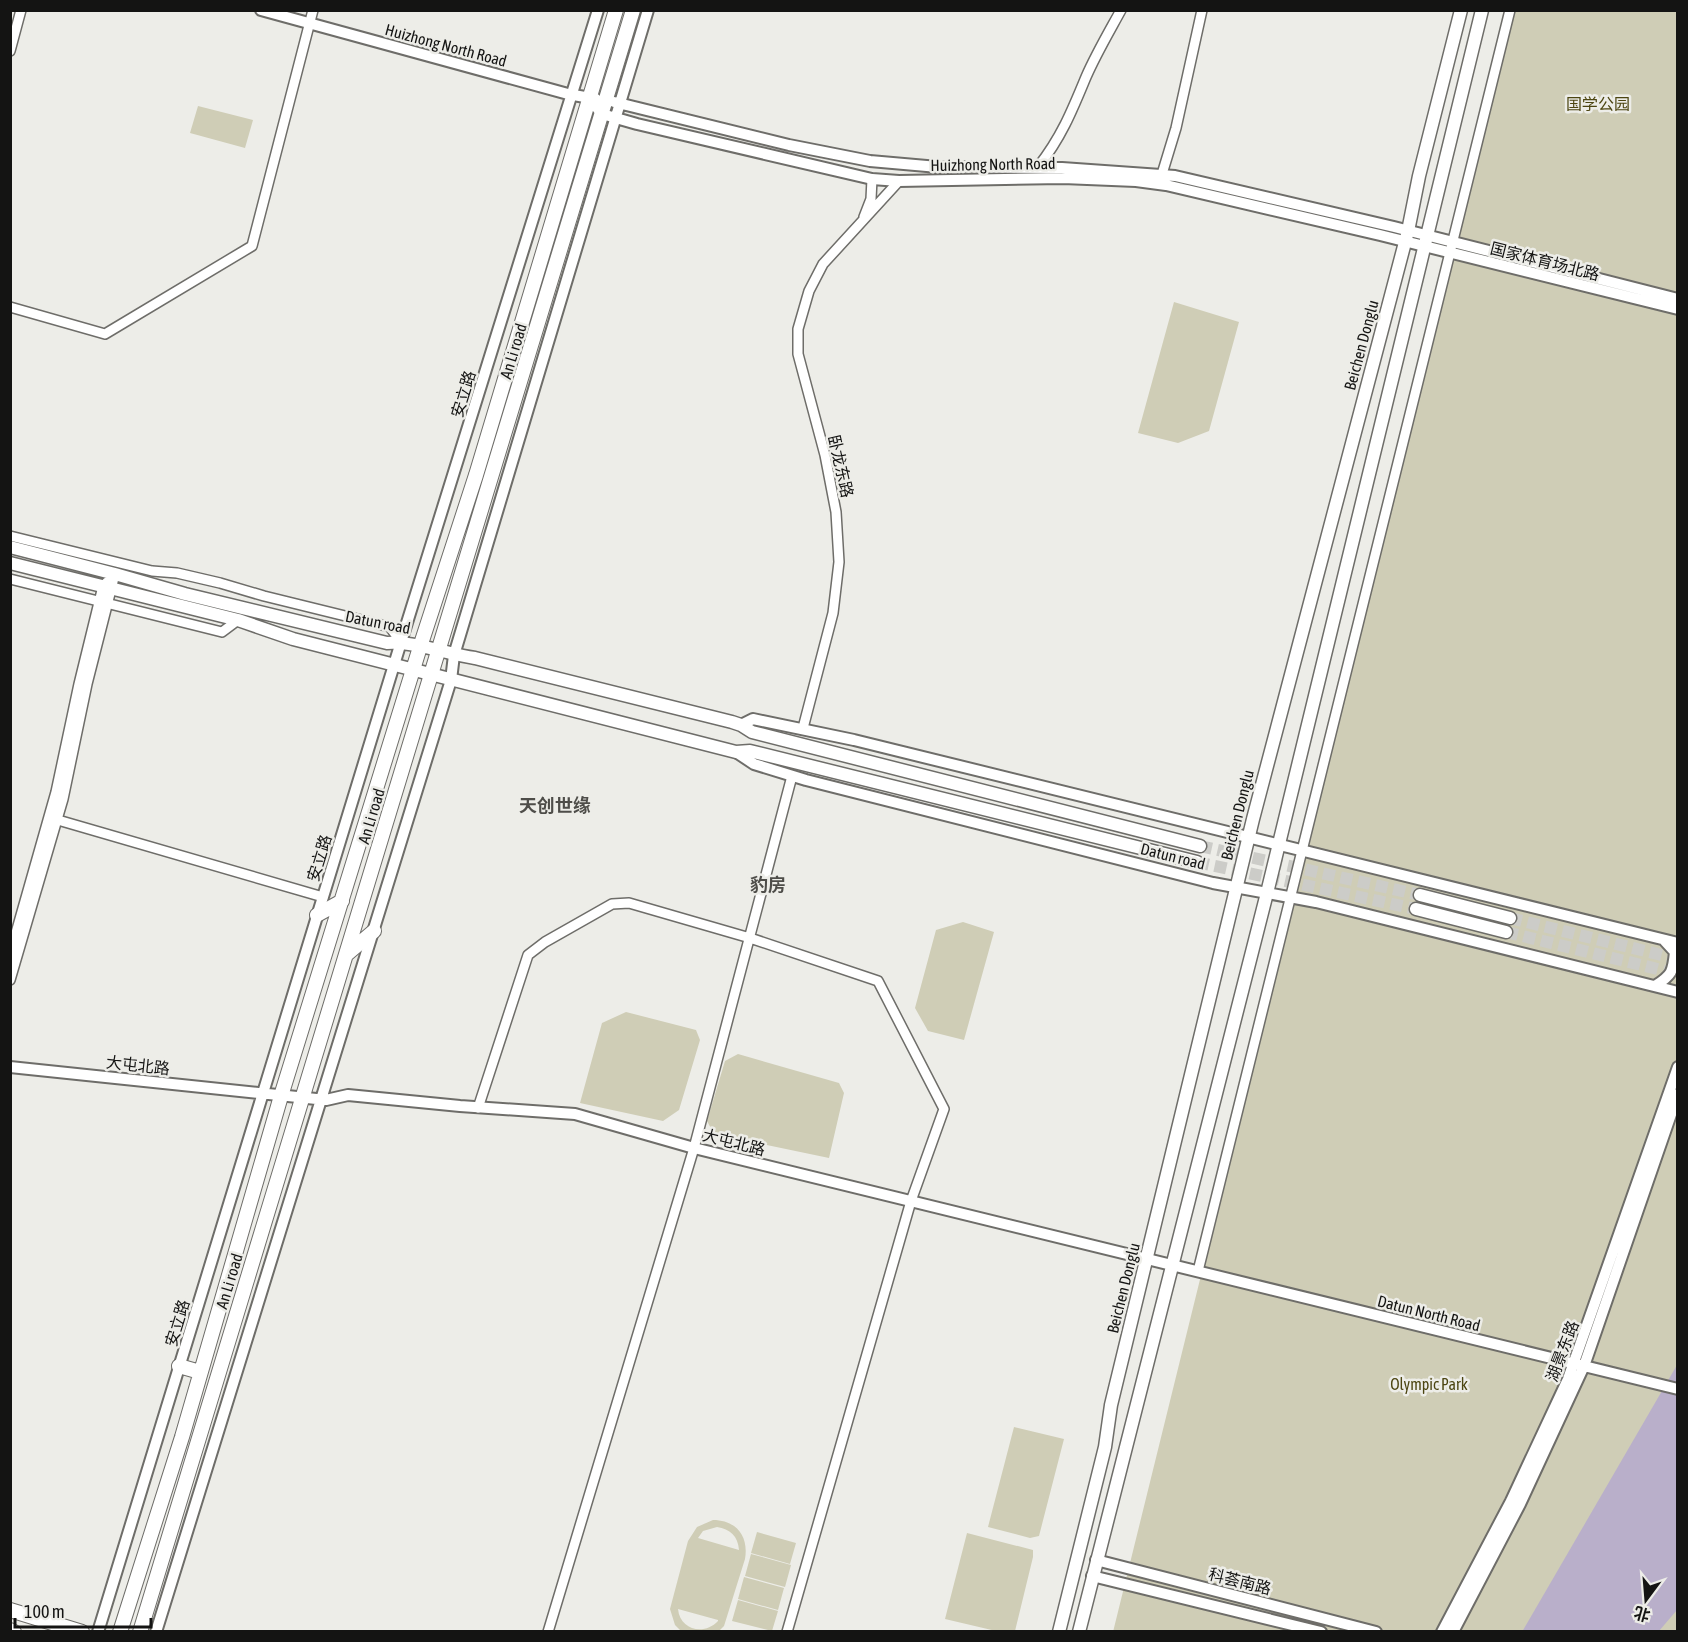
<svg xmlns="http://www.w3.org/2000/svg" width="1688" height="1642" font-family="'Asap Condensed','Noto Sans SC',sans-serif">
<style>
.green{fill:#cfcdb6;fill-rule:evenodd}
.water{fill:#b9afca}
.lines{fill:none;stroke-linecap:round;stroke-linejoin:round}
.secondary-tunnel{stroke:#ccccc8;stroke-width:12;stroke-dasharray:12 6;stroke-linecap:butt}
.minor-casing{stroke:#6e6d69;stroke-width:12}
.tertiary-casing{stroke:#6e6d69;stroke-width:14}
.secondary-casing{stroke:#6e6d69;stroke-width:15}
.primary-casing{stroke:#6e6d69;stroke-width:16}
.minor{stroke:#fff;stroke-width:9}
.tertiary{stroke:#fff;stroke-width:10}
.secondary{stroke:#fff;stroke-width:12}
.primary{stroke:#fff;stroke-width:14}
.labels{text-anchor:middle;stroke-width:5;stroke-linejoin:round;paint-order:stroke}
.street-label{font-size:16px;fill:#141413;stroke:#edede8}
.park-label{font-size:16px;fill:#4c4511;stroke:#edede8}
.neighbourhood-label{font-size:18px;font-weight:bold;fill:#4e4d49;stroke:#edede8}
</style>
<rect width="100%" height="100%" fill="#edede8"/>
<!-- green -->
<path class="green" d="M1513,11H1677V1631L1113,1632Z
M198,106L253,120L245,148L190,133Z
M1174,302L1239,322L1209,431L1178,443L1138,433Z
M963,922L994,932L964,1040L928,1031L915,1008L936,930Z
M626,1012L696,1030L700,1040L679,1110L663,1121L580,1103L602,1023Z
M738,1054L839,1083L844,1093L829,1158L714,1134L707,1121L725,1061Z
M1014,1427L1064,1439L1039,1536L1030,1538L988,1527Z
M713,1520C736,1520 749,1536 745,1559L724,1626L719,1631H681L675,1625L670,1609L688,1541L697,1527ZM717,1527C730,1529 738,1536 739,1550L698,1538L703,1531ZM678,1609L718,1620V1621C704,1636 680,1630 678,1609Z
M757,1532L796,1543L790,1564L751,1553Z
M967,1533L1033,1550V1557L1015,1631H996L945,1619Z
M751,1554L791,1565L785,1587L745,1576Z
M744,1577L784,1588L778,1610L738,1599Z
M738,1600L778,1611L772,1631L732,1621Z"/>
<!-- water -->
<path class="water" d="M1677,1365V1610L1659,1631L1522,1632Z"/>
<g class="lines">
<!-- secondary-tunnel -->
<path class="secondary-tunnel" d="M1200,846L1420,895
M1197,862L1416,909
M1510,918L1678,959
M1506,932L1678,974"/>
<defs>
<path id="minor" d="M10,51L21,10
M1038,167C1061,138 1072,111 1086,77C1096,54 1109,32 1121,10
M1162,174L1176,128L1202,10
M864,217L871,199L872,179
M10,307L105,334L252,246L313,10
M10,536L152,571L177,573L220,583L264,596L390,627L401,642
M10,579L222,632L238,620
M803,728L833,613L839,562L836,512L825,455L798,354V329L809,291L823,264L899,181
M51,818L323,897
M10,954L56,792L79,684L103,586L107,582
M10,980L63,799L87,684L115,574
M478,1108L528,955L545,942L612,904L629,903L750,938L878,981L944,1109L911,1201L787,1632
M1198,1271L1510,10
M548,1632L694,1148L792,776"/>
<path id="tertiary" d="M261,10L568,94L596,99
M614,102L789,145L870,161L938,167L1062,168L1175,176L1394,227L1678,299
M597,108L602,114L637,124L872,179L899,181L1063,178L1136,181L1166,185L1380,235L1678,309
M741,725L753,719L854,740L1678,943
M736,752L754,764L806,780L1213,883L1316,902L1678,992
M1655,986C1672,975 1673,972 1675,952L1664,940
M10,1067L326,1100L348,1095L460,1106L575,1114L694,1148L1678,1389
M1096,1560L1376,1632
M1092,1576L1321,1632
M98,1632L401,642L598,10
M156,1632L451,680L454,655L648,10
M1442,1632L1511,1501L1568,1379L1678,1067
M1453,1632L1520,1504L1584,1366L1678,1094"/>
<path id="secondary" d="M10,547L115,574L185,594L387,643C416,641 446,654 475,658L732,722L741,725L752,732L1200,846
M10,563L238,620L293,639L736,752L750,751L1197,862
M1420,895L1510,918
M1416,909L1506,932
M1059,1632L1105,1447L1111,1405L1253,819L1408,231L1419,176L1461,10
M1079,1632L1267,893L1482,10"/>
<path id="primary" d="M317,915L342,901
M347,954L374,931
M179,1366L200,1372
M10,1610L82,1632
M10,1630L14,1632
M120,1632L182,1437L281,1096L420,647L476,475L616,10
M140,1632L633,10"/>
</defs>
<!-- minor casing -->
<use href="#minor" class="minor-casing"/>
<!-- tertiary casing -->
<use href="#tertiary" class="tertiary-casing"/>
<!-- secondary casing -->
<use href="#secondary" class="secondary-casing"/>
<!-- primary casing -->
<use href="#primary" class="primary-casing"/>
<!-- minor -->
<use href="#minor" class="minor"/>
<!-- tertiary -->
<use href="#tertiary" class="tertiary"/>
<!-- secondary -->
<use href="#secondary" class="secondary"/>
<!-- primary -->
<use href="#primary" class="primary"/>
</g>
<g class="labels">
<!-- street labels -->
<g class="street-label">
<text transform="translate(446 45) rotate(15)" y="6">Huizhong North Road</text>
<text transform="translate(993 164) rotate(-1)" y="6">Huizhong North Road</text>
<text transform="translate(1545 261) rotate(14)" y="6">国家体育场北路</text>
<text transform="translate(1361 345) rotate(-75)" y="6">Beichen Donglu</text>
<text transform="translate(513 351) rotate(-73)" y="6">An Li road</text>
<text transform="translate(463 394) rotate(-73)" y="6">安立路</text>
<text transform="translate(841 466) rotate(77)" y="6">卧龙东路</text>
<text transform="translate(378 622) rotate(11)" y="6">Datun road</text>
<text transform="translate(1237 815) rotate(-76)" y="6">Beichen Donglu</text>
<text transform="translate(371 816) rotate(-73)" y="6">An Li road</text>
<text transform="translate(1173 856) rotate(14)" y="6">Datun road</text>
<text transform="translate(319 858) rotate(-73)" y="6">安立路</text>
<text transform="translate(138 1065) rotate(6)" y="6">大屯北路</text>
<text transform="translate(734 1142) rotate(14)" y="6">大屯北路</text>
<text transform="translate(229 1281) rotate(-73)" y="6">An Li road</text>
<text transform="translate(1123 1288) rotate(-76)" y="6">Beichen Donglu</text>
<text transform="translate(1429 1313) rotate(14)" y="6">Datun North Road</text>
<text transform="translate(177 1323) rotate(-73)" y="6">安立路</text>
<text transform="translate(1562 1351) rotate(-69)" y="6">湖景东路</text>
<text transform="translate(1240 1581) rotate(14)" y="6">科荟南路</text>
</g>
<!-- park labels -->
<g class="park-label">
<text x="1598" y="110">国学公园</text>
<text x="1429" y="1390">Olympic Park</text>
</g>
<!-- neighbourhood labels -->
<g class="neighbourhood-label">
<text x="555" y="812">天创世缘</text>
<text x="768" y="891">豹房</text>
</g>
</g>
<!-- border -->
<rect width="1688" height="1642" fill="none" stroke="#141413" stroke-width="24"/>
<!-- north arrow -->
<g transform="translate(1646 1600) rotate(196)" stroke="#edede8" stroke-width="4.5" paint-order="stroke">
<path d="M0-4.5L10 22L0 15L-10 22Z" fill="#141413"/>
<text y="-9" font-size="16" font-weight="bold" text-anchor="middle" fill="#141413">北</text>
</g>
<!-- scale -->
<path d="M15 1618v9h136v-9" fill="none" stroke="#141413" stroke-width="3"/>
<text x="24" y="1618" font-size="18" fill="#141413" stroke="#edede8" stroke-width="4.5" paint-order="stroke">100 m</text>
</svg>
